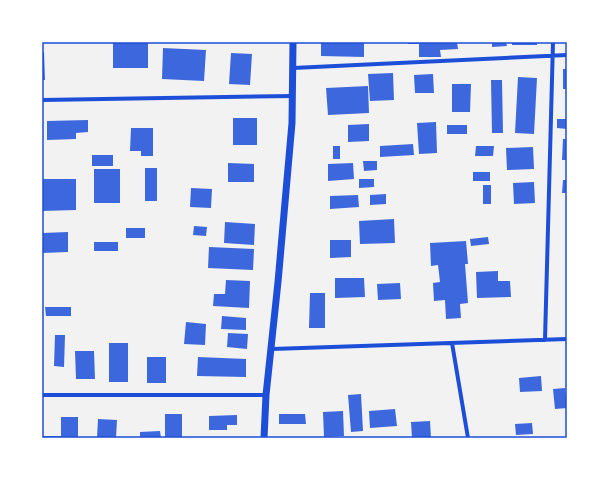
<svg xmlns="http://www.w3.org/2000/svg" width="609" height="480" font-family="'Alegreya Sans',sans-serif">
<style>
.building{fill:#3d67dc}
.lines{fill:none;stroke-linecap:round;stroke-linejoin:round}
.minor{stroke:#1d4ed8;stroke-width:4}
.tertiary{stroke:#1d4ed8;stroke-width:7}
.neatline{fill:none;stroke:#1d4ed8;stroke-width:1.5}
</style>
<rect width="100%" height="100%" fill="#f2f2f2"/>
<!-- building -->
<path class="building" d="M113,42H148V68H113Z
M321,42H364V57L321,56Z
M408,42H457L458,49L440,50L441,57H419V44H408Z
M492,42H506L507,46L492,47Z
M512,42H537V45H512Z
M163,48L206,50L204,81L162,79Z
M42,52H44L45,80H42Z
M231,53L252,54L250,85L229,84Z
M563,69H567V89H563Z
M393,73L394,100L370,101L368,74Z
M433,74L434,93H415L414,75Z
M518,77L537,78L534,134L515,133Z
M491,80H502L503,133H492Z
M452,84H471L470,112H452Z
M368,86L369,113L328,115L326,88Z
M233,118H257V145H233Z
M557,119H567V129L557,128Z
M88,120V132L76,133V139L47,140V121Z
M436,122L437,153L419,154L417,123Z
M369,124V141L348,142V125Z
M447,125H467V134H447Z
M131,128H153V156H141V151H130Z
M563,139H567V160H562Z
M413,144L414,155L380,157V146Z
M333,146H340V159H333Z
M476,146H494L493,156H475Z
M533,147L534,169L507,170L506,148Z
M92,155H113V166H92Z
M363,161H377V170L364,171Z
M228,163L254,164V182H228Z
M353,163L354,179L328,181V164Z
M145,168H157V201H145Z
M94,169H120V203H94Z
M473,172H490V181H473Z
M42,179H76V210L42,211Z
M359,179H374V187L359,188Z
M563,180H567V193H562Z
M534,182L535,203L514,204L513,183Z
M483,185H491V204H483Z
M191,188L212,189L211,208L190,207Z
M386,194V204L370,205V195Z
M358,195L359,207L330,209V196Z
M394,219L395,243L360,244L359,221Z
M225,222L255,224L254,245L224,243Z
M194,226L207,227L206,236L193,235Z
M126,228H145V238H126Z
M68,232V252L42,253V233Z
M488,237L489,244L471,246L470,239Z
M330,240H351V257L330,258Z
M466,241L468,264H465L468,303L460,304L461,318L446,319L445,300L434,301L433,283L440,282L438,265L431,266L430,243Z
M94,242H118V251H94Z
M209,247L254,249L253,270L208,268Z
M498,271V281H510L511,297L477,298L476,272Z
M335,278H364L365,297L335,298Z
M226,280L250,281L249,308L213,306L214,294H225Z
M400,283L401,299L378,300L377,284Z
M310,293H325V328H309Z
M45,307H71V316H46Z
M222,316L246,318V330L221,329Z
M186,322L206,324L205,345L184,344Z
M228,333L248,334L247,349L227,347Z
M55,335H65L64,367L54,366Z
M109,343H128V382H109Z
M75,351H94L95,379H76Z
M147,357H166V383H147Z
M198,357L246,359V377L197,376Z
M541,376L542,391L520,392L519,378Z
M565,388L567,408L555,409L553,389Z
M361,394L363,431L351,432L348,395Z
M395,409L397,426L370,428L369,411Z
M343,411L344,436L324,437L323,412Z
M165,414H182V438H165Z
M279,414H305L306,424H279Z
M237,415V425H227V430H209V416Z
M61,417H78V438H42V436H61Z
M98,419L117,420L116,438H97Z
M430,421L431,438H412L411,422Z
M532,423L533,434L516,435L515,424Z
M160,431L161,438H140V432Z"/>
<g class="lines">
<!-- minor -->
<path class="minor" d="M293,68L567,55
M42,100L293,96
M545,340L553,42
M452,343L468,438
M272,349L567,339
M42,395H266"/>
<!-- tertiary -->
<path class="tertiary" d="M264,438L266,395L278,282L292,123L293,42"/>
</g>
<!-- border -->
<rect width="609" height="480" fill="none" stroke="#ffffff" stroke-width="86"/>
<rect x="43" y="43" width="523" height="394" class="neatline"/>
</svg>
